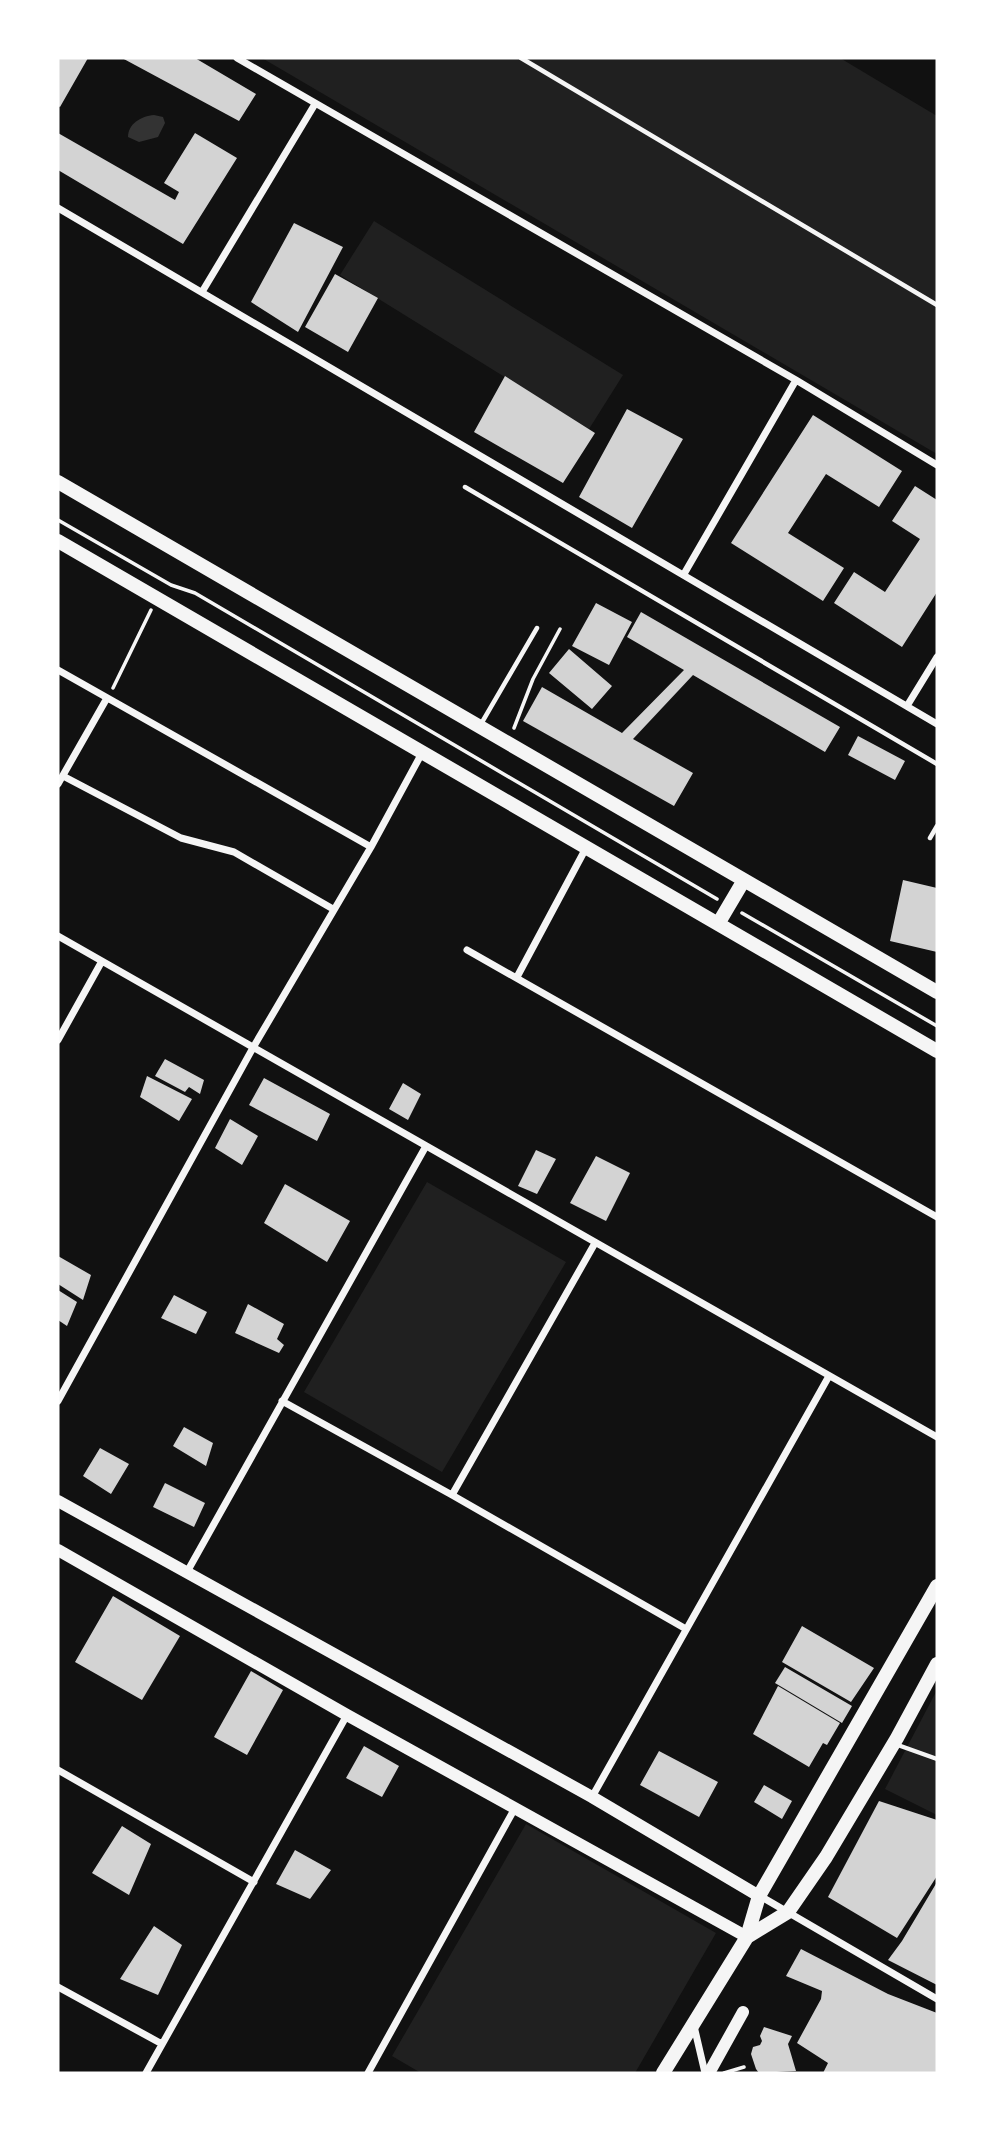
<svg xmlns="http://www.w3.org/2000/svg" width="995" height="2131" font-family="Rubik,sans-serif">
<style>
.green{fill:#202020}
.water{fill:#333}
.building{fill:#d3d3d3}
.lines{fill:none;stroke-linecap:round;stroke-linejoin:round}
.path{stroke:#f5f5f5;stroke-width:3.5}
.service{stroke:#f5f5f5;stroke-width:4.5}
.minor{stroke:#f5f5f5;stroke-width:7}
.tertiary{stroke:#f5f5f5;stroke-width:12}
.secondary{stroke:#f5f5f5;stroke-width:14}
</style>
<rect width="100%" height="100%" fill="#111"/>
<!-- green -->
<path class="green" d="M262,58H840L937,116V454Z
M374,221L623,375L589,429L340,275Z
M427,1182L566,1262L442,1472L304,1392Z
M937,1690V1815L885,1789Z
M526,1824L716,1933L635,2073H421L392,2056Z"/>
<!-- water -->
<path class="water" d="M154,115L163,117L165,123L158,137L139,142L128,137C128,124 141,116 154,115Z"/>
<!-- building -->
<path class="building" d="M58,58H88L60,107L58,106Z
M122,58H195L256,94L239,121Z
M58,133L175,200L179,192L164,183L195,133L237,158L183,244L58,170Z
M294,223L343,247L298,332L251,302Z
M335,274L378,298L348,352L305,327Z
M505,376L595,433L563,483L474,432Z
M627,409L683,439L632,528L579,497Z
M813,415L902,471L879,507L826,474L788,533L844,568L823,601L731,543Z
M915,486L937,500V592L902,647L834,603L854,572L885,592L920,539L892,521Z
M596,603L632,622L609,665L572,646Z
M641,612L840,727L825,752L693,675L633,739L693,773L674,806L523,721L542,687L622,733L684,670L627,637Z
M569,649L612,686L592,709L549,673Z
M858,736L905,761L895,780L848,755Z
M903,880L937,888V952L890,941Z
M165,1059L204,1080L200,1094L189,1087L185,1092L155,1076Z
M147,1076L192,1099L179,1121L140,1097Z
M264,1078L330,1114L317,1141L249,1105Z
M403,1083L421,1094L408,1120L389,1109Z
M230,1119L258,1136L242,1165L215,1148Z
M536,1150L556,1159L537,1194L518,1186Z
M596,1156L630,1173L606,1221L570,1203Z
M285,1184L350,1221L327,1262L264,1223Z
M58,1256L91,1275L83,1300L58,1284Z
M58,1290L77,1302L67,1326L58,1320Z
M174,1295L207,1312L196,1334L161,1318Z
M248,1304L284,1324L277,1339L284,1345L279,1353L235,1333Z
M184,1427L213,1443L206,1466L173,1446Z
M100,1448L129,1464L111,1494L83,1476Z
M165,1483L205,1503L194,1527L153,1507Z
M113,1596L180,1636L142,1700L75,1662Z
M802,1626L874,1668L851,1702L782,1662Z
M785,1667L852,1706L842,1723L775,1683Z
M251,1671L283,1690L247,1755L214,1737Z
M778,1686L840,1723L827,1745L823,1743L809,1767L753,1734Z
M364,1746L399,1766L382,1797L346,1778Z
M659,1751L718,1782L699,1817L640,1785Z
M764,1785L792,1801L782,1819L754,1802Z
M879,1801L937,1820V1876L897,1938L828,1897Z
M122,1826L151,1844L129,1895L92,1873Z
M295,1850L331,1870L310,1899L276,1884Z
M937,1882V1985L888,1960L902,1941Z
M154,1926L182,1945L158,1995L120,1979Z
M801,1949L888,1994L937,2013V2073H823L828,2063L797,2043L821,1999L822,1991L786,1976Z
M764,2027L792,2036L788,2044L796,2071L759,2073L756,2069L751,2054L753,2047L760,2045L762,2041L760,2036Z"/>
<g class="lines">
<!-- path -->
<path class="path" d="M58,520L171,585L195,593L717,899
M113,688L151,610
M514,728L533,679L560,629
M742,913L937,1026
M724,2073L744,2067"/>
<!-- service -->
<path class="service" d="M521,58L937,305
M465,487L937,764
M481,724L537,628
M930,838L937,826
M895,1744L937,1759"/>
<!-- minor -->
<path class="minor" d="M237,58L796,380L937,465
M58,208L937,724
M202,292L315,104
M684,574L796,380
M58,670L371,847
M907,706L937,657
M63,776L181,838L234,852L333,909
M58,784L107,698
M58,936L937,1437
M467,950L937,1217
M517,977L586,848
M58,1040L102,961
M58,1401L254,1046L371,847L422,753
M282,1401L452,1495L686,1629
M452,1495L595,1243
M187,1572L426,1146
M58,1770L254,1882
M592,1797L829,1376
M760,1896L937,1999
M58,1987L162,2044
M694,2026L705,2073
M146,2073L347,1715
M368,2073L515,1808"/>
<!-- tertiary -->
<path class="tertiary" d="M58,1501L592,1797L759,1896
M58,1550L347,1715L747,1937
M709,2073L743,2012"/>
<!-- secondary -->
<path class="secondary" d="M58,482L937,992
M58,541L937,1051
M718,924L744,880
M747,1937L788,1912L826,1857L897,1738L937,1664
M663,2073L747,1937L759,1896L937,1586"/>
</g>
<!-- border -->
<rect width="995" height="2131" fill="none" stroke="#ffffff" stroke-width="119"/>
</svg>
